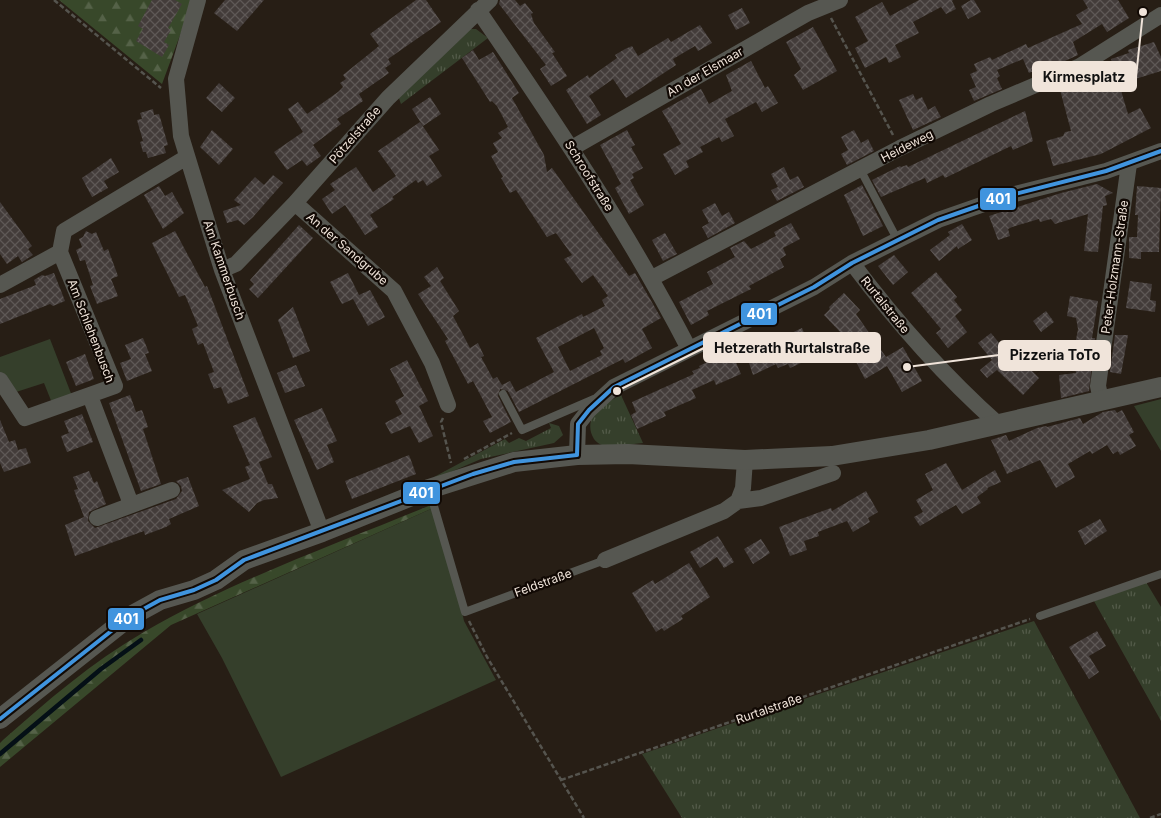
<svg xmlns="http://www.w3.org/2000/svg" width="1161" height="818" font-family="Inter,sans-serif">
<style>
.grass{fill:url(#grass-tufts)}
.forest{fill:url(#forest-firs)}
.green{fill:#353f2b}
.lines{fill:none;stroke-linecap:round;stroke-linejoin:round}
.stream{stroke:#040f16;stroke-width:4.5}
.building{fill:url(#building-cross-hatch);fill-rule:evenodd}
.path{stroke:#55544e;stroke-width:2.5;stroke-dasharray:5 2.5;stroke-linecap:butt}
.service{stroke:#565751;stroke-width:8}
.minor{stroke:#565751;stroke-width:16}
.tertiary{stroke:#565751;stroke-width:20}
.bus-1-casing{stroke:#110904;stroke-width:8}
.bus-1{stroke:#4094de;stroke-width:4}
.labels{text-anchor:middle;stroke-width:4.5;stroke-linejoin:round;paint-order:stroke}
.street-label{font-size:12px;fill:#f0e4da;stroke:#110904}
.leader{fill:none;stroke:#f0e4da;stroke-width:2}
.callout-dot{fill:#f0e4da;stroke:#110904;stroke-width:2}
.callout{fill:#f0e4da;stroke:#f0e4da;stroke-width:2}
.callout-label{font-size:14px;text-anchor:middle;font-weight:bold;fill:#111}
.line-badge{stroke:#110904;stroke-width:2}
.badge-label{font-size:14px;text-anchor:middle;font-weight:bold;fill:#fff}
</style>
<defs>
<pattern id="grass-tufts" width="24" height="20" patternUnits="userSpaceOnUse" patternTransform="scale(1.25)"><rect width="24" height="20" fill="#353f2b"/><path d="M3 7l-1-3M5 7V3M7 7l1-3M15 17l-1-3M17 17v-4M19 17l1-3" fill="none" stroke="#535b49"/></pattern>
<pattern id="forest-firs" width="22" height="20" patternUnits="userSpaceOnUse" patternTransform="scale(1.25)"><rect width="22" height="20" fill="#38482a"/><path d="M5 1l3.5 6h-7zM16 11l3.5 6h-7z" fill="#556248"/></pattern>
<pattern id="building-cross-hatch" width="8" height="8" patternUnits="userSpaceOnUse" patternTransform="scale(1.25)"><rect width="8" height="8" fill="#433c3a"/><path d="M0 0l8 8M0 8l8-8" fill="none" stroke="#5e5856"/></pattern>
</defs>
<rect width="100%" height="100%" fill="#271e15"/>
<!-- grass -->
<path class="grass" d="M466,29H476L488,38L401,104L397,93Z
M621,395L643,443C632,444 619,447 607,446C602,446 597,443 594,439C581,417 605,403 621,395Z
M549,423L559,426L563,435L554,443L481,459L432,480L434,477L505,439L509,443L519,438L526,441L551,428Z
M1146,582L1161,607V721L1094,601Z
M1034,621L1140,818H682L642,754Z"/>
<!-- forest -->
<path class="forest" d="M59,0H193L162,84Z
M431,505L433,508L171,625L0,767V743L3,740C47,701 92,662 144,632C234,580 334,545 431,505Z"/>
<!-- green -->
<path class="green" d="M50,339L72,396L52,403L44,383L13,393L0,374V357Z
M1161,399V451L1134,406Z
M433,508L449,553L464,621L496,680L281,777L222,658L197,614Z"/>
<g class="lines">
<!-- stream -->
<path class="stream" d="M0,754L101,669L141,640"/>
</g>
<!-- building -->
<path class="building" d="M152,0H175L182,4L168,28L171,30L164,42L169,45L162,57L136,41L143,29L138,26Z
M225,0H264L237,31L214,13Z
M416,0H426L441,22L388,59L391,64L385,68L389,73L359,94L363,101L337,119L341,124L313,145L321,156L307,166L302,160L287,170L274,152L303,132L288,109L298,102L307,114L338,92L343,87L340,83L346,79L343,75L379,46L370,34Z
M500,0H515L520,6L525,3L533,13L531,14L534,23L555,52L552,53L567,76L551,86L540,69L546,65L499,4Z
M919,0H953L952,1L956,9L946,14L941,7L913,22L919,33L895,45L901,57L889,63L886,57L865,68L855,48L868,41L855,17L882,2L890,16Z
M971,0H974L981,12L968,19L961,6Z
M1083,0H1118L1129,18L1107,32L1102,24L1073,42L1078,55L1054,66L1053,63L1029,73L1023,59L997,70L1000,76L997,78L1002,89L974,101L969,90L976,87L970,74L977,71L974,64L990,57L992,60L1026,44L1028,48L1082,24L1076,15L1088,8Z
M742,8L750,23L736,30L728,15Z
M700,25L712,43L698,51L695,46L673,59L676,65L626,98L613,79L589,96L601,115L587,124L566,90L588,75L589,78L617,58L615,55L625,49L632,46L638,56L668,38L671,42Z
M813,27L837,71L803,90L794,75L801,69L786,42Z
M1154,42L1161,57V71L1119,84L1128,114L1140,108L1151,128L1101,154L1053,166L1046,141L1063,136L1065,132L1071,131L1059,86L1100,65L1112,62L1111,59L1129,53L1128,50Z
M473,50L479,60L493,52L519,93L512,98L544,155L547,172L552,168L629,276L635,273L661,318L642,329L652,348L625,363L623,359L519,412L508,391L500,389L498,396L511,422L490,433L483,421L492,417L473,381L468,384L445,341L448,339L418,294L431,286L424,277L437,267L444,278L440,281L459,311L453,316L470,348L478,343L484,356L481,357L493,379L497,377L502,385L510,381L516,392L554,372L536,338L582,314L583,317L605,306L602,300L608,296L593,275L582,283L564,259L572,255L556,233L547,237L516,190L510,193L501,178L503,177L491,156L498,152L493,143L502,138L498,133L508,127L497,106L492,101L490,102L462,58ZM594,328L604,348L600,351L602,355L570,371L558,347Z
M751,61L765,88L768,86L778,103L762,112L756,102L725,119L734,136L722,142L719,137L700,147L703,152L686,161L689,167L675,175L663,154L681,144L662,111L701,89L709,104L732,91L726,75Z
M219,83L235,98L222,112L206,98Z
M913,94L916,100L922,97L928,110L935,106L941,117L913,130L899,100Z
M430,97L441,114L423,126L412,109Z
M153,109L154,115L159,114L168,145L164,146L166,153L148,158L146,152H143L140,142L143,141L137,120L142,119L140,113Z
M1025,111L1033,141L1013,150L1011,146L945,178L943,175L927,183L925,178L881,197L872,180L900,166L901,167L907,165L908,167Z
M420,122L439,150L429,156L442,176L427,186L423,180L418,183L416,180L392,197L394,199L370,215L378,227L365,235L345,205L332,214L322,199L335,190L330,184L356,167L373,192L383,185L396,176L378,151Z
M212,130L233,149L219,165L200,147Z
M627,130L635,145L631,147L643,168L632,174L634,178L630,180L644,205L629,214L615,188L621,184L600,145Z
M854,130L861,143L868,139L874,151L847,165L841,154L848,150L841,137Z
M111,158L119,172L104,181L108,188L92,197L82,178Z
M784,167L790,180L798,176L804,187L777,201L771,190L778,187L771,174Z
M273,175L283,183L253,217L244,225L238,220L227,223L223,211L241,205L234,200L255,177L264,185Z
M1097,184L1113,193L1105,196L1107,205L1103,206L1098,252L1084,251L1088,214L1055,224L1051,219L1040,222L1039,219L1012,227L1008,229L1010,236L998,240L989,216L1061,193Z
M862,185L883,226L863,236L844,195Z
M159,186L165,196L172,192L184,213L163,229L144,195Z
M1137,186L1161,188L1159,252H1141V259L1129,258V237H1137L1138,215H1135Z
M0,202L32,246L28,249L33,255L22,262L18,256L7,264L0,254Z
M715,203L722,216L729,212L735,223L708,238L702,227L709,223L702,210Z
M791,223L800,239L783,248L786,255L780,259L784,267L749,286L751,289L707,311L709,315L691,325L679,302L713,284L707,272L735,257L730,248L744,241L751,249L776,236L774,232Z
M962,224L972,240L958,249L957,246L939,261L930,250L950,235L948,232Z
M299,225L313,238L258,298L249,289L254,284L250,280Z
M86,231L92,234L96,232L104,251L108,249L118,276L111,279L118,296L97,304L90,286L93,285L85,260L80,261L76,250L82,247L79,239L83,237Z
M175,231L205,287L207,286L249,396L228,404L221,387L214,389L208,374L214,372L203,343L198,345L192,329L198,326L185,295L179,297L152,243Z
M665,233L677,254L663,261L652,240Z
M894,255L908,272L893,285L878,266Z
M936,272L957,297L954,300L962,310L955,316L967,332L948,348L936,333L941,329L911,293Z
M54,273L65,301L53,306L50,304L0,324V299L36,285L34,280L42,275L45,276Z
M348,273L359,295L370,290L385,317L368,326L353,299L342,304L330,282Z
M1130,281L1152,284L1150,300L1156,301L1155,312L1126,308Z
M844,293L860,310L856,314L886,357L903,347L922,381L902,392L887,366L865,379L854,358L861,354L846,332L843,335L824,315L830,309L829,307Z
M1070,296L1098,301L1092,338H1095L1089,391L1061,398L1059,375L1076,373L1071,341L1076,340L1078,329L1076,318L1067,316Z
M293,307L310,351L293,358L278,320Z
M1046,311L1054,322L1041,332L1033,321Z
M802,328L808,342L794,348L801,363L790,368L788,364L778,368L776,364L753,375L749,363L761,358L756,346L767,341L768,344Z
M991,333L1005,350L1014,343L1020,351L1011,359L1014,362L1018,357L1039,378L1023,395L997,370L987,378L980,370L992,360L978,343Z
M1115,335H1128L1121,374L1110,372Z
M143,338L149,353L145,354L152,371L127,381L120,363L131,359L125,345Z
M731,351L741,374L716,385L714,380L692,390L696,398L664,412L666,416L637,429L631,415L636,412L632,402L694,374L692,371L700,368L699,366Z
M85,354L94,379L76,386L66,362Z
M407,360L428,401L419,406L433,436L419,443L410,426L391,434L385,423L402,414L395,401L404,396L390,369Z
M296,365L305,386L285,393L277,373Z
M130,395L136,412L142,410L148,427L143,429L161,484L141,491L109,403Z
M322,408L337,441L327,445L334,462L317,470L294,420Z
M1115,410L1117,413L1122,410L1134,432L1129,435L1136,446L1120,455L1118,451L1113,454L1107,445L1092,454L1090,451L1068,464L1075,477L1056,488L1040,460L1007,474L991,440L1006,435L1009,441L1037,428L1046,426L1047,427L1080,418L1083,424L1103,412Z
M82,414L93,442L67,452L61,436L69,433L64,421Z
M255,417L272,457L259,462L268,484H272L278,498L264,500L257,503L249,512L222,490L250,479L245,467L250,465L233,426Z
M0,420L9,442L15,440L18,450L26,448L31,463L4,472L0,463Z
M409,455L416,474L352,499L345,481Z
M946,463L962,490L995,470L1001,482L987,488L988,489L977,497L981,503L962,514L956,505L920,526L914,517L923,512L916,500L933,490L925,474Z
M89,471L94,483L97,481L106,504L89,512L88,521L95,528L176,499L182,491L181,486L176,481L188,477L199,506L169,519L171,524L166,527L145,535L144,531L75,556L65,525L84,517L74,490L78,489L73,477Z
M866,491L878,512L868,518L870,522L853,532L847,521L818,532L819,536L804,541L807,550L790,556L779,527L831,508L832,511Z
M1100,519L1107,531L1085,545L1078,531Z
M718,536L734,562L724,568L717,557L700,568L690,552Z
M761,539L770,553L753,564L744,549Z
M689,563L710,597L681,616L683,619L664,631L662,628L656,632L632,593L653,580L655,584Z
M1097,631L1106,646L1089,656L1099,672L1089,679L1069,647Z"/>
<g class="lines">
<!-- path -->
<path class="path" d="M54,0L161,88
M831,18L893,135
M443,418L441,422L451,463
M464,459L512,433
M469,621L487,657L584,818
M561,780L1030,619
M1150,818L1161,814"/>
<!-- service -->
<path class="service" d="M860,169L897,239
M503,394L522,430L594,399
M429,489L465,612L605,560
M1040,616L1161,574"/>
<!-- minor -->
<path class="minor" d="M198,0L176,79L181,136L222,270L322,532
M478,10C554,121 627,229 689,349
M572,148L808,13L840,0
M295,203L394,291L432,363L448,405
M852,263C897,323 942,374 998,424
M222,270L236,264L295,203L388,98L490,0
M652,278L900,148L991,104L1080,66L1161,15
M0,285L60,252
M0,380L25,418L115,386L60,252L64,231L187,157
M90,396L131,504
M1101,400L1098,386L1129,164
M577,455L578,424L589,410L614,387L814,287L852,263L938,220L1007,196L1106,171L1161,151
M738,501L743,488L745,460
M97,518L172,490
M605,560L724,511L738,501L761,498L833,473"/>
<!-- tertiary -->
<path class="tertiary" d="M0,719L129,617L160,600L194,590L216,580L244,560L322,532L429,489L514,462L577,455L628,454L745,460L832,456L929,440L1161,387"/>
<defs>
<path id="bus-1" d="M577,455L578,424L589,410L614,387L814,287L852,263L938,220L1007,196L1106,171L1161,151
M0,719L129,617L160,600L194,590L216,580L244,560L473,474L514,462L577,455"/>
</defs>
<!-- bus-1 casing -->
<use href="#bus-1" class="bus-1-casing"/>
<!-- bus-1 -->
<use href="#bus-1" class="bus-1"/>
</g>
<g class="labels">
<!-- street labels -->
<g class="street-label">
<text transform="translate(705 72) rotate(-30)" y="4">An der Elsmaar</text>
<text transform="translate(355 135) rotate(-49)" y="4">Pötzelstraße</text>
<text transform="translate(907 146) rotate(-27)" y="4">Heideweg</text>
<text transform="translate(589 176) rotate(58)" y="4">Schroofstraße</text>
<text transform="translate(347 249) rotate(41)" y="4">An der Sandgrube</text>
<text transform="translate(1115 267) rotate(-82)" y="4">Peter-Holzmann-Straße</text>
<text transform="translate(224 270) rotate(71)" y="4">Am Kammerbusch</text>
<text transform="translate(885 305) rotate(51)" y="4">Rurtalstraße</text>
<text transform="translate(91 331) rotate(69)" y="4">Am Schlehenbusch</text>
<text transform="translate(543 583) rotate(-20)" y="4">Feldstraße</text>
<text transform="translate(769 709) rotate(-19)" y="4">Rurtalstraße</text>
</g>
</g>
<!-- callouts -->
<path class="leader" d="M1143 12L1136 77M617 391L704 348M907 367L999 355"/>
<g class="callout-dot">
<circle cx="1143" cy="12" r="5"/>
<circle cx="617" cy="391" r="5"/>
<circle cx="907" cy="367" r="5"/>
</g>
<g class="callout">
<rect x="1033" y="62" width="103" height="29" rx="5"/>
<rect x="704" y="333" width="176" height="29" rx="5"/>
<rect x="999" y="341" width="111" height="29" rx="5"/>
</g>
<g class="callout-label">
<text x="1084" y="82">Kirmesplatz</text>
<text x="792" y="353">Hetzerath Rurtalstraße</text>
<text x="1055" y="360">Pizzeria ToTo</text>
</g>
<g class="line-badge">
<rect x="979" y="187" width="38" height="24" rx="5" fill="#4094de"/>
<rect x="740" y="302" width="38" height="24" rx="5" fill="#4094de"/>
<rect x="402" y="481" width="39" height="24" rx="5" fill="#4094de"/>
<rect x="107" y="607" width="38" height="24" rx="5" fill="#4094de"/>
</g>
<g class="badge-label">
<text x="998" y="204">401</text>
<text x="759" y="319">401</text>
<text x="421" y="498">401</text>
<text x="126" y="624">401</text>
</g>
</svg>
